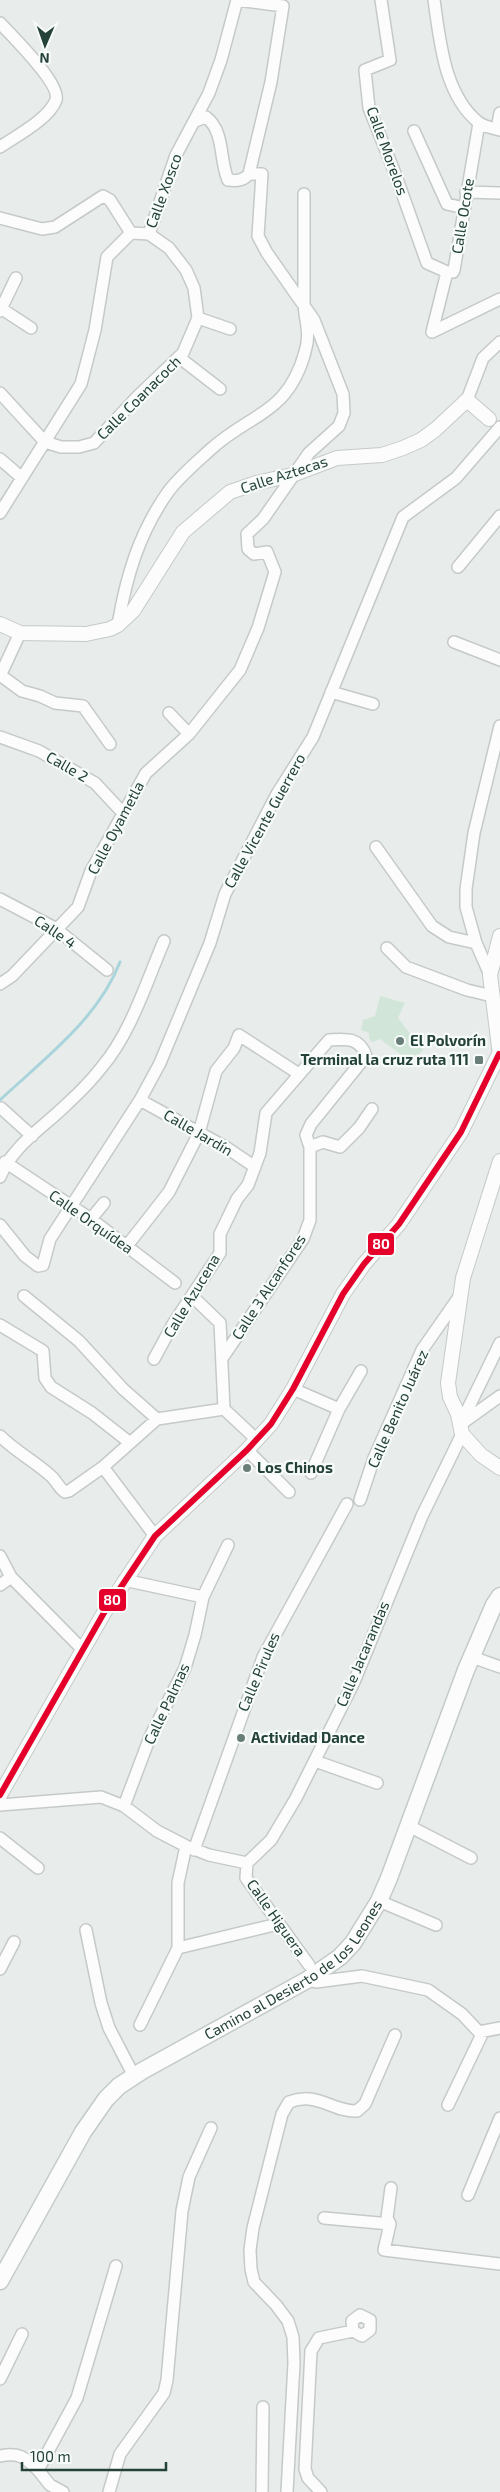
<svg xmlns="http://www.w3.org/2000/svg" width="500" height="2492" font-family="'Exo 2',sans-serif">
<style>
.green{fill:#d1e6d8}
.lines{fill:none;stroke-linecap:round;stroke-linejoin:round}
.stream{stroke:#a9d4db;stroke-width:3}
.minor-casing{stroke:#c5cac8;stroke-width:14}
.tertiary-casing{stroke:#c5cac8;stroke-width:16}
.secondary-casing{stroke:#c3cbc8;stroke-width:19}
.minor{stroke:#fcfcfc;stroke-width:11}
.tertiary{stroke:#fcfcfc;stroke-width:14}
.secondary{stroke:#fcfcfc;stroke-width:16}
.bus-1-casing{stroke:#f7fbf9;stroke-width:10}
.bus-1{stroke:#e4002b;stroke-width:6}
.poi-dot{fill:#697e78;stroke:#f7fbf9;stroke-width:2}
.labels{text-anchor:middle;stroke-width:4.5;stroke-linejoin:round;paint-order:stroke}
.street-label{font-size:15px;fill:#24423a;stroke:#f7fbf9}
.poi-label{font-size:15px;font-weight:bold;fill:#24423a;stroke:#f7fbf9;text-anchor:start}
.line-badge{stroke:#f7fbf9;stroke-width:2}
.badge-label{font-size:14px;text-anchor:middle;font-weight:bold;fill:#fff}
</style>
<rect width="100%" height="100%" fill="#e8edeb"/>
<!-- green -->
<path class="green" d="M380,996L405,1003L398,1018L423,1050L411,1062L380,1039L373,1042L369,1039V1033L361,1030L363,1020L375,1016Z"/>
<g class="lines">
<!-- stream -->
<path class="stream" d="M0,1100C44,1059 98,1019 120,962"/>
<defs>
<path id="minor" d="M237,0L283,6L271,82L249,174
M381,0L390,60L365,70L369,108L396,176L427,263L447,272
M434,0C440,41 444,94 478,122C484,127 493,128 500,130
M0,23C12,36 61,84 56,100C49,119 16,136 0,147
M497,129L500,113
M414,131L447,204L464,208
M466,192L500,193
M0,218L42,229L55,227L103,196L110,200L131,233
M149,234L176,155L209,93L221,60L237,0
M2,309L31,328
M0,311L16,278
M198,318L230,329
M432,332L447,272H453L454,270L479,123
M432,332L500,299
M180,358L220,389
M0,393L45,442
M467,400L483,358L500,342
M45,442L61,447H79L94,443L137,397L183,353L198,318L194,288L186,270L169,248L149,234
M0,459L22,478
M0,513L81,384L95,330L107,257L131,233L149,234
M458,567L500,516
M118,625C126,577 139,533 168,492C179,477 197,462 211,449C251,413 288,414 305,352C311,332 305,322 304,304C304,267 304,231 304,194
M454,642L500,660
M0,675L22,691L40,696L55,703L83,706L110,744
M0,676L20,633
M331,692L373,704
M169,713L189,734
M0,737L39,751L95,783L123,813
M376,847L432,926L449,937L476,943
M0,899L55,928L107,970
M387,948L406,967L467,990L492,996
M490,975L476,943L466,907V889L474,833L500,726
M0,984L12,976L78,907L91,871L146,773L189,734L240,670L258,628L275,572L267,552L254,554L248,549L247,534L263,519L309,453L339,426L344,413L343,394L314,320L267,253L258,236L262,174H249C243,181 237,181 228,180C219,159 225,132 206,117L195,121
M140,1100L227,1148L255,1167
M1,1108L32,1136
M310,1147L323,1142L340,1147L359,1128L372,1109
M5,1162L91,1219L175,1283
M0,1177C12,1146 44,1127 67,1104C79,1093 91,1081 101,1068C131,1033 146,983 164,941
M91,1219L104,1203
M0,1225L25,1256L38,1266L43,1265L50,1239L140,1100L160,1063L210,943L225,894L277,794L313,737L403,517L456,478L500,427
M126,1247L169,1192L199,1133L216,1071L234,1048L239,1035L299,1074
M24,1296L79,1341L123,1389L157,1419
M192,1296L220,1323L224,1409L257,1440
M0,1325L43,1351L45,1378L51,1387L92,1413L129,1442
M154,1359L173,1324L220,1253V1234L237,1199L248,1185L260,1153L266,1113L329,1040C346,1039 360,1037 366,1056L311,1124L306,1135L310,1147V1220L303,1239L223,1357
M293,1389L339,1409
M461,1424L500,1396
M460,1425L500,1343
M0,1436C16,1452 36,1462 52,1477C57,1482 59,1488 65,1492L69,1491L103,1467L157,1419L224,1409
M247,1450L289,1492
M103,1467L155,1536
M311,1473L339,1409L361,1371
M360,1500L374,1458L422,1350L459,1297
M0,1556L11,1577L83,1650
M124,1580L203,1597
M0,1585L11,1577
M472,1657L500,1667
M315,1761L377,1783
M0,1805L101,1797L124,1806L157,1831L186,1846L209,1855L247,1863
M124,1806L150,1737L185,1668L195,1635L203,1597L228,1545
M409,1826L471,1858
M0,1838L38,1868
M194,1850L263,1657L347,1504
M247,1863L271,1840L296,1798L354,1682L422,1516L462,1434
M247,1863L246,1878L309,1965
M379,1901L436,1925
M86,1930L101,2003L109,2028L134,2076
M178,1948L278,1924
M0,1969L14,1942
M307,1980L316,1982L362,1976L428,1990L462,2014L479,2032L500,2028
M140,2025L178,1948V1883L186,1846
M448,2105L483,2032
M468,2195L500,2118
M324,2218L390,2224L384,2250L500,2264
M390,2224L387,2218L391,2188
M360,2315L370,2320V2330L362,2336L353,2331L352,2321Z
M0,2379L22,2334
M0,2456C18,2452 25,2457 38,2470
M63,2492L50,2485L38,2470L77,2398L116,2266
M109,2492L120,2454L164,2393L167,2380L182,2211L189,2177L211,2128
M262,2492L263,2407
M287,2492L294,2363L293,2337L288,2321L276,2305L254,2282L251,2269L250,2250L253,2228L282,2114L289,2102C318,2091 332,2112 357,2111L365,2104L395,2035
M321,2492L308,2478L305,2469L311,2351L319,2338L353,2331"/>
<path id="tertiary" d="M0,624L20,633L86,634L110,629L118,625L133,611L183,532L230,492L256,483L292,475L337,458L382,455L403,448L421,440L436,429L467,400L489,419
M500,936L490,975L500,1055
M500,1161L463,1278L448,1383L450,1397L458,1414L462,1434L481,1455L500,1468
M0,1795L105,1611L155,1536L247,1450L271,1424L293,1389L343,1294L364,1264L399,1224L461,1132L499,1054"/>
<g id="secondary">
<path id="s1" d="M0,2281L83,2132L106,2099L119,2086L142,2071L307,1980L340,1957L353,1943L379,1901L389,1878L466,1670L494,1605L500,1596"/>
</g>
</defs>
<!-- minor casing -->
<use href="#minor" class="minor-casing"/>
<!-- tertiary casing -->
<use href="#tertiary" class="tertiary-casing"/>
<!-- secondary casing -->
<use href="#secondary" class="secondary-casing"/>
<!-- minor -->
<use href="#minor" class="minor"/>
<!-- tertiary -->
<use href="#tertiary" class="tertiary"/>
<!-- secondary -->
<use href="#secondary" class="secondary"/>
<defs>
<path id="bus-1" d="M0,1795L105,1611L155,1536L247,1450L271,1424L293,1389L343,1294L364,1264L399,1224L461,1132L499,1054"/>
</defs>
<!-- bus-1 casing -->
<use href="#bus-1" class="bus-1-casing"/>
<!-- bus-1 -->
<use href="#bus-1" class="bus-1"/>
</g>
<!-- markers -->
<g class="poi-dot">
<circle cx="400" cy="1041" r="5"/>
<rect x="474" y="1055" width="10" height="10" rx="2.5"/>
<circle cx="247" cy="1468" r="5"/>
<circle cx="241" cy="1738" r="5"/>
</g>
<g class="labels">
<!-- street labels -->
<g class="street-label">
<text transform="translate(387 151) rotate(70)" y="5">Calle Morelos</text>
<text transform="translate(164 191) rotate(-70)" y="5">Calle Xosco</text>
<text transform="translate(463 216) rotate(-81)" y="5">Calle Ocote</text>
<text transform="translate(139 398) rotate(-45)" y="5">Calle Coanacoch</text>
<text transform="translate(284 475) rotate(-18)" y="5">Calle Aztecas</text>
<text transform="translate(67 767) rotate(30)" y="5">Calle 2</text>
<text transform="translate(265 821) rotate(-61)" y="5">Calle Vicente Guerrero</text>
<text transform="translate(116 828) rotate(-62)" y="5">Calle Oyametla</text>
<text transform="translate(55 932) rotate(34)" y="5">Calle 4</text>
<text transform="translate(198 1133) rotate(30)" y="5">Calle Jardín</text>
<text transform="translate(91 1222) rotate(35)" y="5">Calle Orquídea</text>
<text transform="translate(269 1287) rotate(-57)" y="5">Calle 3 Alcanfores</text>
<text transform="translate(192 1296) rotate(-59)" y="5">Calle Azucena</text>
<text transform="translate(398 1409) rotate(-66)" y="5">Calle Benito Juárez</text>
<text transform="translate(363 1654) rotate(-67)" y="5">Calle Jacarandas</text>
<text transform="translate(259 1672) rotate(-67)" y="5">Calle Pirules</text>
<text transform="translate(167 1704) rotate(-65)" y="5">Calle Palmas</text>
<text transform="translate(276 1918) rotate(55)" y="5">Calle Higuera</text>
<text dy="5" stroke="none"><textPath href="#s1" startOffset="441">Camino al Desierto de los Leones</textPath></text>
</g>
<!-- poi labels -->
<g class="poi-label">
<text x="410" y="1046">El Polvorín</text>
<text x="469" y="1065" text-anchor="end">Terminal la cruz ruta 111</text>
<text x="257" y="1473">Los Chinos</text>
<text x="251" y="1743">Actividad Dance</text>
</g>
</g>
<g class="line-badge">
<rect x="367" y="1232" width="28" height="24" rx="5" fill="#e4002b"/>
<rect x="98" y="1588" width="29" height="24" rx="5" fill="#e4002b"/>
</g>
<g class="badge-label">
<text x="381" y="1249">80</text>
<text x="112" y="1605">80</text>
</g>
<!-- north arrow -->
<g transform="translate(45 45) rotate(182)" stroke="#f7fbf9" stroke-width="4" paint-order="stroke">
<path d="M0-4L9 19L0 12L-9 19Z" fill="#24423a"/>
<text y="-8" font-size="14" font-weight="bold" text-anchor="middle" fill="#24423a">N</text>
</g>
<!-- scale -->
<path d="M22 2462v8h144v-8" fill="none" stroke="#24423a" stroke-width="2.5"/>
<text x="30" y="2462" font-size="15" fill="#24423a" stroke="#f7fbf9" stroke-width="4" paint-order="stroke">100 m</text>
</svg>
